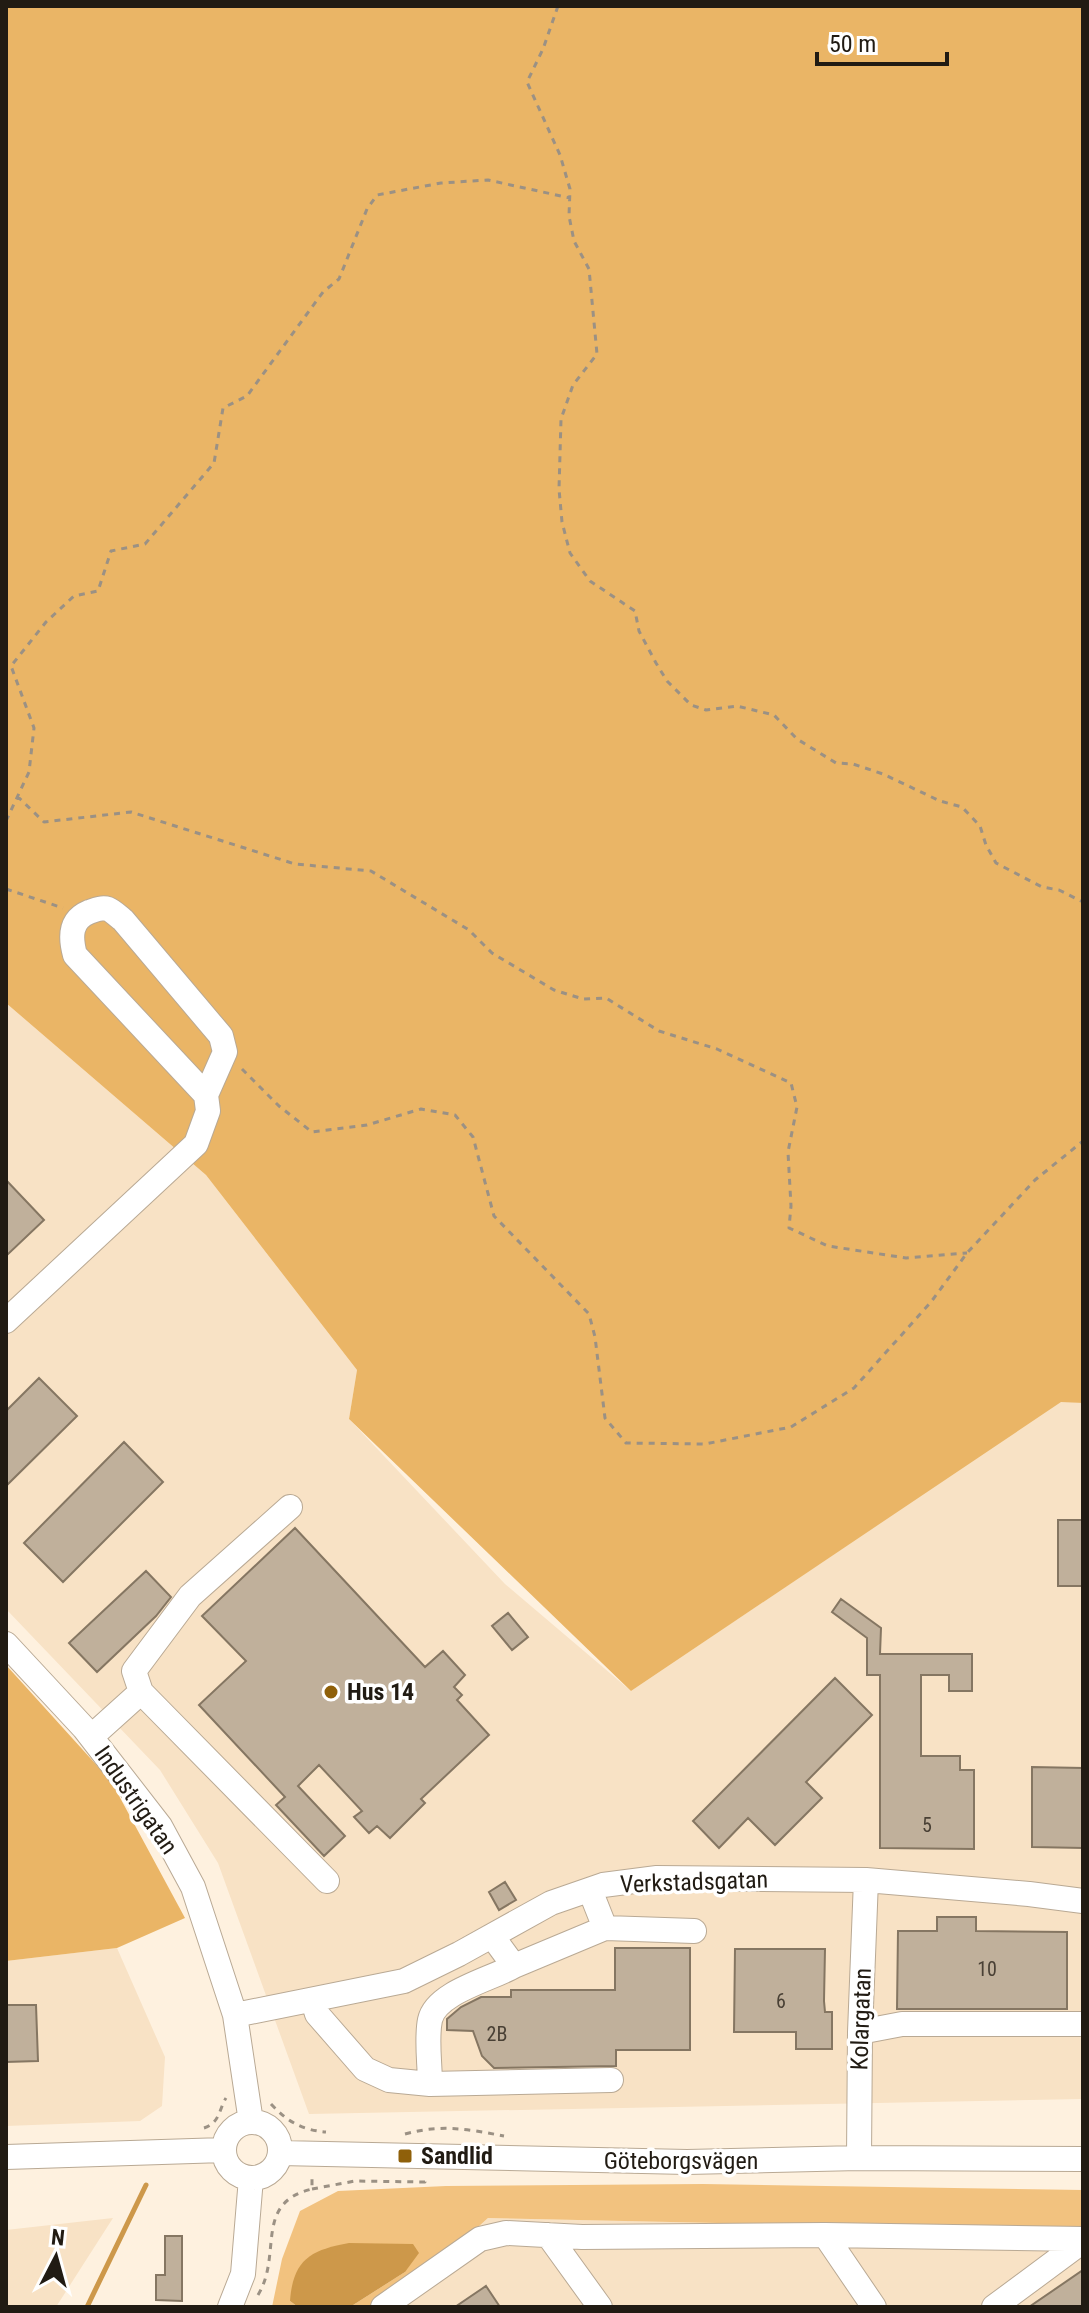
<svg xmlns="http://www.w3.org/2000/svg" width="1089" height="2313" font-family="'Roboto Condensed',sans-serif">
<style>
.built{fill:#f8e2c5}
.green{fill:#f2c27f}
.forest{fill:#eab566}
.water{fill:#cd984a}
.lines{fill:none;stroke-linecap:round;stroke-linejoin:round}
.stream{stroke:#cd984a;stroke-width:5}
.building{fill:#c0b09b;stroke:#857662;stroke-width:2}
.minor-casing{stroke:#b9a994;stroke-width:26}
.path{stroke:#9b9184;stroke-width:3;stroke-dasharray:6 6;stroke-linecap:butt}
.minor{stroke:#fff;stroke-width:24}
.poi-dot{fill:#8f600a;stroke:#fff;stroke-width:3}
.labels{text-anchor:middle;stroke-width:7;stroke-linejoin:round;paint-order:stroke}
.number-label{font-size:20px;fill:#494035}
.poi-label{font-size:24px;font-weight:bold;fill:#211b13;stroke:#fff;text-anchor:start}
.street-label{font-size:24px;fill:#211b13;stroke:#fff}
</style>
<rect width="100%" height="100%" fill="#fef1df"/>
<!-- built -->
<path class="built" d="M6,1003L206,1175L357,1370L349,1419L505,1584L631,1691L1061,1401L1083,1403V2099L309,2114L218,1863L160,1770L6,1609Z
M117,1948L165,2057L162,2106L140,2121L6,2126V1961Z
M113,2218L56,2307H6V2230Z
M488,2218L956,2228L1083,2233V2307H373L457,2247Z"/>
<!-- green -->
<path class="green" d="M703,2184L1083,2190V2233L956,2228L488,2218L457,2246L373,2307H350L405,2272L290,2301L298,2307H272L282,2259L300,2211L338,2191L446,2186Z"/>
<!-- forest -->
<path class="forest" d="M6,6H1083V1403L1061,1402L631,1691L349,1419L357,1370L206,1175L6,1003Z
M6,1665L111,1781L185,1918L117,1948L6,1961Z"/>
<!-- water -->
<path class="water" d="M349,2243L413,2244L419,2253L405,2272L350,2307H298L290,2301C293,2260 310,2250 349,2243Z"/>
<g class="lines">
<!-- stream -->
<path class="stream" d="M87,2307L146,2185"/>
</g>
<!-- building -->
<path class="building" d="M6,1180L44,1220L6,1256Z
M39,1378L77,1416L6,1486V1411Z
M124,1442L163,1482L63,1582L24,1543Z
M1058,1520H1083V1586H1058Z
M295,1528L425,1667L443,1651L465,1675L454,1687L462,1695L457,1700L489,1735L421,1799L425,1803L390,1838L377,1826L369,1833L354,1817L362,1811L319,1765L298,1786L345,1836L324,1856L276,1805L285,1797L199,1705L246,1661L202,1616Z
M146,1571L171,1597L156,1616L97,1672L69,1643Z
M841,1599L881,1628L880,1654H972V1691H949V1675H921V1756H960V1770H974V1849L880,1848V1675H867V1638L832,1612Z
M508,1613L528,1637L512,1650L492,1626Z
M835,1678L872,1715L806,1782L822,1798L775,1845L748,1818L719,1848L693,1821Z
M1032,1767L1083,1768V1848L1032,1847Z
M505,1882L516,1900L499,1910L489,1892Z
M937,1917H976V1931L1067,1932V2009H897L898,1931H937Z
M615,1948H690V2050H616V2066L494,2068L482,2056L473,2031L447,2030V2019L461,2007L481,1997H511V1990H615Z
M735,1949H825L824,2001L825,2012H832V2049H796V2032H734Z
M6,2005H36L38,2061L6,2062Z
M165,2236H182V2301L156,2300V2275H165Z
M1083,2270V2307H1029Z
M486,2286L500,2307H455Z"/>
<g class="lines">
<defs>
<path id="minor" d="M6,1321L196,1144L208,1111L206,1095L225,1052L221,1036L123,920C119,917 113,911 108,909C102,907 95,910 89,912C70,920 70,937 75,955L206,1095
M6,1644L84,1728L160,1826L193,1887L235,2015L251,2122
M141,1692L134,1671L190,1596L290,1507
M91,1737L141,1692L327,1881
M605,1928L694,1931
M492,1936L514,1966L605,1928L590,1890
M313,2001L317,2014L365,2069L389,2080L430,2084L611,2080
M235,2015L404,1981L459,1954L551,1903L603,1885L657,1878L866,1880L1029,1894L1083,1901
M860,2032L902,2024H1083
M430,2084C430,2064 426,2039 430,2020C436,1992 492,1979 514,1966
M224 2150a28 28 0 1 1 56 0a28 28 0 1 1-56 0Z
M280,2153L687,2162L859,2158L1083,2159
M6,2157L224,2150
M859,2158L860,2032L866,1880
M548,2235L600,2307
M825,2235L1083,2239
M230,2307L243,2274L251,2178
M383,2307L480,2239L506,2233L582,2237L825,2235L874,2307
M994,2307L1083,2241"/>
</defs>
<!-- minor casing -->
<use href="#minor" class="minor-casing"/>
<!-- path -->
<path class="path" d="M558,6L543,49L527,82L560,155L570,189L569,216L574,241L589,269L597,354L573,385L561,419L559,489L562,522L570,553L590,581L635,611L639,631L656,663L667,681L691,705L706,710L737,706L774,715L797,739L836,763L853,764L883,774L940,801L962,807L980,826L986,845L996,863L1042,887L1059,890L1083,902
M17,796L44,822L131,812L295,864L371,871L469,930L492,953L554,990L583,999L606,998L659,1031L717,1049L791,1083L797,1107L788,1152L791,1206L789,1228L828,1246L906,1258L967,1253
M6,821L29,772L34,728L11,666L46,622L74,596L98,591L111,551L145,544L214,463L223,408L247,396L323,292L339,279L367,209L377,195L441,183L488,180L570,198
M6,889L63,908
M242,1069L279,1106L312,1132L367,1125L421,1109L455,1115L473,1137L494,1216L589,1314L595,1337L605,1418L626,1443L705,1444L791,1427L854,1388L931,1302L967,1253L1035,1180L1083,1141
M271,2104C287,2121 301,2130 326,2132
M204,2128C220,2123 219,2109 226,2098
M405,2134C442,2124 467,2129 504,2136
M312,2189L355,2181L425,2182L424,2176
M258,2295C283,2254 253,2203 312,2189V2175"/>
<!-- minor -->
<use href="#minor" class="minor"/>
</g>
<!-- markers -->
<g class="poi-dot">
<circle cx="331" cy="1692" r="8"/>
<rect x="397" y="2148" width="16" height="16" rx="4"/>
</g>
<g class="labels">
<!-- number labels -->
<g class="number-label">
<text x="927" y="1832">5</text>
<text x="987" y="1976">10</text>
<text x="781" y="2008">6</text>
<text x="497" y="2041">2B</text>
</g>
<!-- poi labels -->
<g class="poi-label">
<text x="347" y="1700">Hus 14</text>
<text x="421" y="2164">Sandlid</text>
</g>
<!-- street labels -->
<g class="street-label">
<text transform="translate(136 1800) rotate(55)" y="8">Industrigatan</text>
<text transform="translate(694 1882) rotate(-2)" y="8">Verkstadsgatan</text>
<text transform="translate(861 2019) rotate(-88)" y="8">Kolargatan</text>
<text x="681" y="2169">Göteborgsvägen</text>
</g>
</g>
<!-- border -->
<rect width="1089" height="2313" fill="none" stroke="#211b13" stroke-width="16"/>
<!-- north arrow -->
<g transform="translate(56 2257) rotate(6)" stroke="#ffffff" stroke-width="6" paint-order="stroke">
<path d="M0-6L14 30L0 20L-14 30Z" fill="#211b13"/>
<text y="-12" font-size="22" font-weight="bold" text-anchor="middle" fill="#211b13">N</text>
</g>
<!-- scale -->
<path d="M817 52v12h130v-12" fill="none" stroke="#211b13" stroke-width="4"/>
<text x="829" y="52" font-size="24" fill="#211b13" stroke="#ffffff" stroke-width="6" paint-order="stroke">50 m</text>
</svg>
